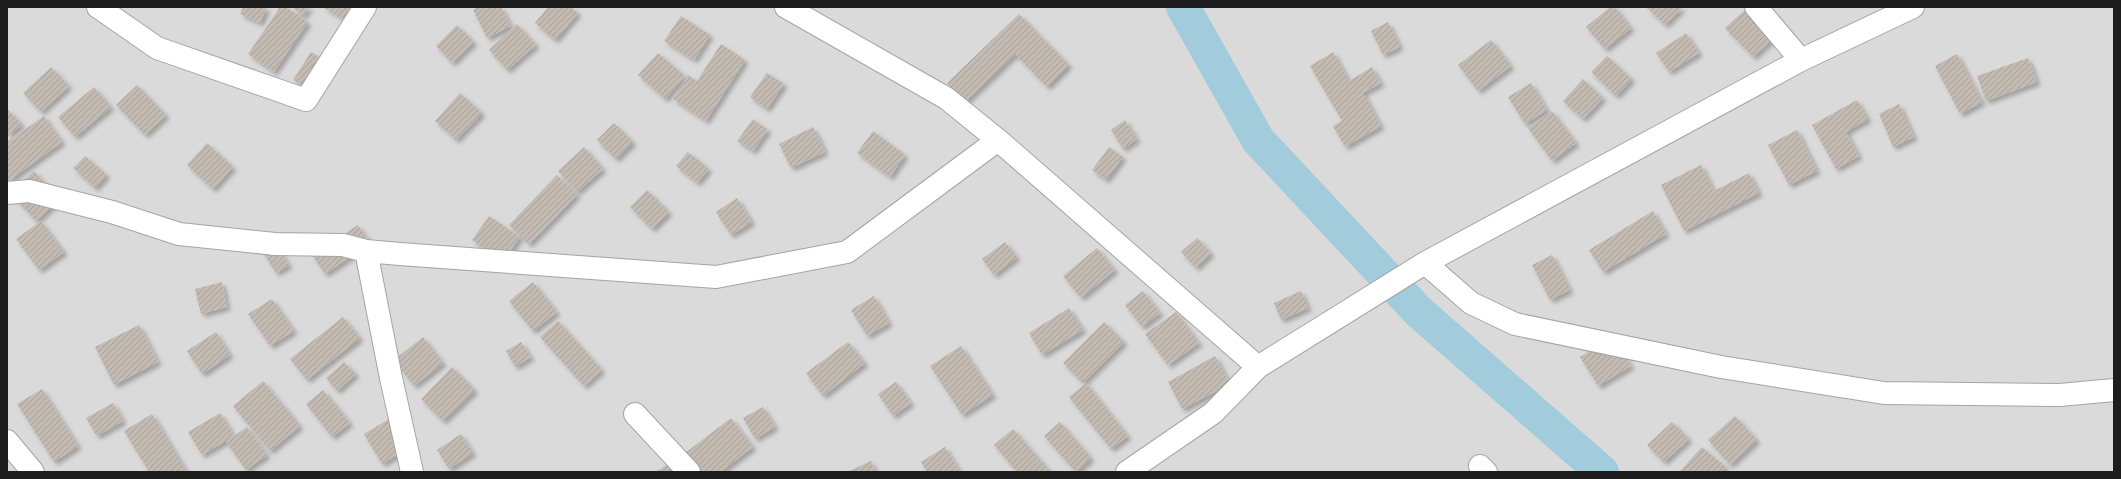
<svg xmlns="http://www.w3.org/2000/svg" width="2121" height="479" font-family="'IBM Plex Sans',sans-serif">
<style>
.residential{fill:#dbdada}
.lines{fill:none;stroke-linecap:round;stroke-linejoin:round}
.canal{stroke:#a2cbdc;stroke-width:34}
.building{fill:url(#building-hatch);filter:url(#shadow)}
.minor-casing{stroke:#a4a4a4;stroke-width:24}
.minor{stroke:#fff;stroke-width:22}
</style>
<defs>
<pattern id="building-hatch" width="6" height="6" patternUnits="userSpaceOnUse"><rect width="6" height="6" fill="#c3bab2"/><path d="M-1 1l2-2M0 6l6-6M5 7l2-2" fill="none" stroke="#a79f99"/></pattern>
<filter id="shadow"><feDropShadow dx="3.5" dy="3.5" stdDeviation="2" flood-color="#0004"/></filter>
</defs>
<rect width="100%" height="100%" fill="#eeebe3"/>
<!-- residential -->
<path class="residential" d="M7,7H2114V472H7Z"/>
<g class="lines">
<!-- canal -->
<path class="canal" d="M1183,7L1258,140L1418,311L1602,472"/>
</g>
<!-- building -->
<path class="building" d="M243,7H267L260,23L240,14Z
M280,7H286L308,22L274,72L248,54Z
M292,7H310L303,16Z
M322,7H361L352,23Z
M478,7H501L511,26L487,38L473,10Z
M548,7H571L578,13L555,40L535,23Z
M1610,7H1615L1631,28L1605,49L1586,27Z
M1646,7H1683L1665,25Z
M1747,8L1774,37L1753,57L1725,28Z
M1019,14L1069,65L1047,87L1015,54L965,102L947,83Z
M681,16L710,35L694,60L664,41Z
M1388,22L1400,47L1383,55L1371,31Z
M517,24L536,45L507,70L489,50Z
M457,25L474,42L452,63L436,46Z
M1686,33L1699,53L1669,72L1656,53Z
M1491,40L1511,66L1478,91L1458,65Z
M721,44L745,60L706,121L673,99L688,75L697,81Z
M311,52L332,65L315,93L293,80Z
M1333,52L1349,81L1372,67L1381,83L1363,93L1381,126L1345,147L1333,126L1342,121L1310,66Z
M658,53L685,76L665,99L638,75Z
M1957,54L1982,102L1960,114L1935,66Z
M1607,56L1632,79L1616,96L1591,72Z
M2028,58L2037,82L1986,101L1977,76Z
M51,67L69,86L41,112L23,93Z
M767,73L784,84L767,109L750,97Z
M1583,79L1603,98L1583,119L1563,101Z
M1531,83L1547,110L1525,124L1508,97Z
M137,85L166,115L145,135L116,105Z
M94,87L111,107L75,137L58,117Z
M460,93L482,113L456,140L435,121Z
M1857,100L1868,119L1846,132L1859,156L1836,169L1812,125Z
M1899,104L1914,137L1893,147L1879,114Z
M7,109L22,124L7,137Z
M1552,111L1576,143L1552,161L1528,128Z
M44,116L62,142L7,182V142Z
M753,119L768,130L753,151L737,141Z
M1125,120L1137,139L1123,149L1111,130Z
M614,123L633,142L616,159L597,140Z
M813,127L825,152L791,168L779,144Z
M1797,130L1817,171L1789,185L1768,145Z
M873,131L905,155L890,177L857,153Z
M207,143L233,167L213,189L187,165Z
M584,147L603,169L577,192L558,171Z
M1109,147L1123,157L1106,180L1092,170Z
M688,152L709,169L697,183L676,166Z
M85,156L107,175L95,188L73,168Z
M1701,165L1714,191L1749,173L1759,193L1684,231L1661,185Z
M34,171L60,199L36,221L10,193Z
M557,175L577,195L529,244L509,225Z
M647,190L669,212L652,229L630,207Z
M737,198L752,222L731,235L716,212Z
M1653,211L1666,234L1603,272L1589,250Z
M489,216L520,237L503,261L472,240Z
M41,221L64,252L39,270L16,239Z
M358,225L370,243L325,274L312,255Z
M1197,238L1211,253L1196,268L1181,252Z
M274,241L289,265L276,273L261,249Z
M1005,242L1017,257L994,275L982,259Z
M1097,248L1115,270L1081,298L1063,276Z
M1552,255L1570,290L1550,300L1532,265Z
M222,282L227,307L201,314L195,289Z
M533,282L557,312L533,331L509,301Z
M1143,291L1160,313L1142,327L1125,305Z
M1301,291L1308,308L1281,320L1274,303Z
M874,296L889,323L867,336L851,310Z
M272,299L294,331L270,346L248,314Z
M1069,308L1083,330L1042,355L1029,333Z
M1176,312L1199,343L1168,365L1145,334Z
M343,317L360,338L307,380L290,359Z
M558,321L602,370L584,386L540,337Z
M1104,322L1124,342L1083,383L1063,363Z
M139,325L158,362L114,385L95,347Z
M216,332L230,355L202,374L187,351Z
M423,337L443,363L414,386L394,360Z
M1613,337L1631,366L1598,386L1580,357Z
M521,342L531,357L515,367L506,351Z
M848,342L865,363L823,396L806,373Z
M961,346L993,395L962,415L930,366Z
M1215,356L1230,384L1182,409L1168,382Z
M344,362L356,374L337,391L326,378Z
M452,367L475,390L443,421L421,399Z
M263,381L300,426L270,451L233,406Z
M896,382L911,403L893,416L878,394Z
M1086,383L1128,436L1111,449L1069,397Z
M42,389L78,446L54,462L17,404Z
M323,390L350,423L332,437L306,404Z
M113,403L123,421L97,436L86,418Z
M763,407L775,427L755,439L743,418Z
M220,413L234,436L202,455L188,432Z
M152,414L187,472H149L124,431Z
M1735,416L1757,440L1730,465L1708,440Z
M391,418L409,447L382,464L364,434Z
M731,418L753,447L720,472H694L681,456Z
M1060,422L1091,458L1076,472L1044,436Z
M1672,422L1689,439L1664,462L1647,445Z
M247,427L267,455L246,470L226,442Z
M1013,429L1049,470L1047,472H1017L994,445Z
M461,434L473,453L449,469L437,450Z
M945,447L960,472H927L921,462Z
M1702,447L1726,467L1721,472H1679Z
M871,461L876,472H847Z
M668,464L673,472H655Z"/>
<g class="lines">
<defs>
<path id="minor" d="M98,7L157,48L306,100L365,7
M786,7L946,98L998,140L1258,367
M1756,7L1801,60
M7,193L29,191L112,212L179,234L275,244L343,245L366,251L400,254L716,277L847,252L998,140
M366,251L391,378L412,472
M1425,263L1471,303L1515,324L1721,367L1884,393L2060,395L2114,390
M635,414L689,472
M7,441L33,472
M1480,466L1486,472
M1127,472L1213,413L1258,367L1425,263L1801,60L1913,7"/>
</defs>
<!-- minor casing -->
<use href="#minor" class="minor-casing"/>
<!-- minor -->
<use href="#minor" class="minor"/>
</g>
<!-- border -->
<rect width="2121" height="479" fill="none" stroke="#1d1d1d" stroke-width="16"/>
</svg>
